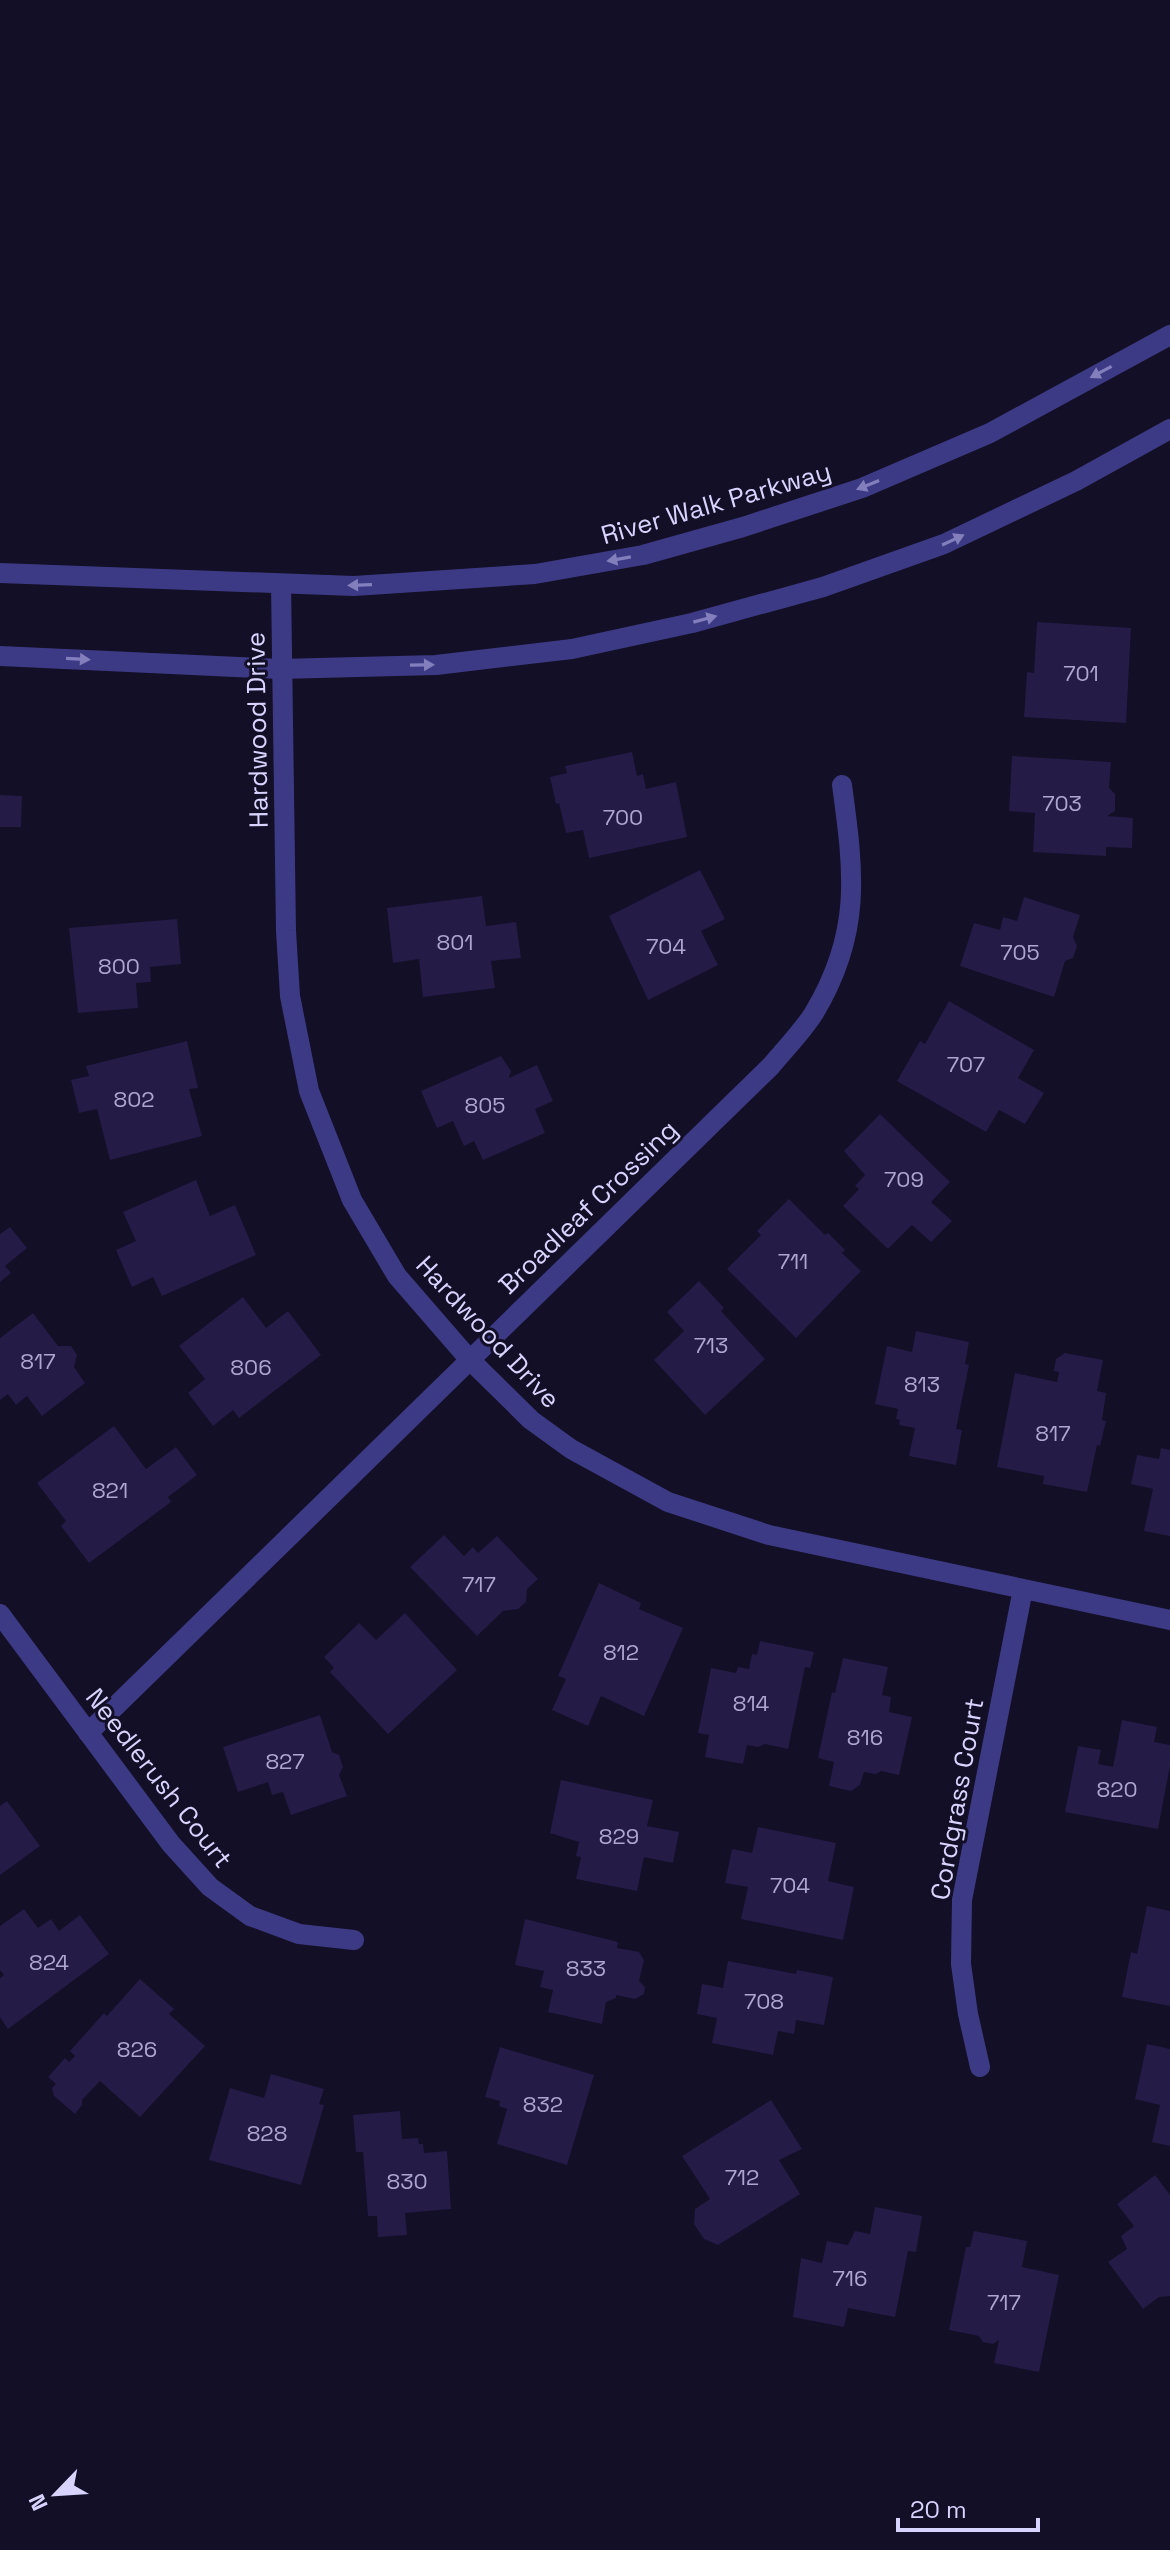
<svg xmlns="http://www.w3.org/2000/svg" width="1170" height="2550" font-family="'Space Grotesk',sans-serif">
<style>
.building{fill:#241b47}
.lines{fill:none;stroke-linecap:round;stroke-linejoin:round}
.minor{stroke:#3d3a85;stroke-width:20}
.tertiary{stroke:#3d3a85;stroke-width:20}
.oneway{fill:#837fbc}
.labels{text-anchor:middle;stroke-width:6;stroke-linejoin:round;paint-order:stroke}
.number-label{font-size:22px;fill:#aca6d1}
.street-label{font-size:26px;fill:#d9d4ff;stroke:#130f26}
</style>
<rect width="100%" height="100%" fill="#130f26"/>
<!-- building -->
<path class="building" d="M1037,622L1131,628L1126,723L1024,717L1027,672L1034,673Z
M632,752L637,776L643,774L646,789L676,782L687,837L589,858L583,830L566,833L559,803L556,804L550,777L567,773L565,766Z
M1012,756L1111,762L1109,788L1115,794V811L1107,816L1133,818L1132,848L1106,847V856L1033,852L1035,813L1009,811Z
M0,795L22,796L21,827H0Z
M700,870L725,919L701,931L718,965L648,1000L609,916Z
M482,896L486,926L516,922L521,958L491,961L495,988L423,997L419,959L393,963L387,908Z
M1024,897L1080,915L1073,937L1077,946L1073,958L1065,961L1054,997L960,966L974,923L1000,930L1003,917L1017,921Z
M177,919L181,964L150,967L151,982L136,983L138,1008L78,1013L69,928Z
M949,1001L1034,1050L1018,1078L1044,1093L1025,1124L999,1110L986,1132L897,1081L920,1041L925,1044Z
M187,1041L198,1088L189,1089L202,1136L110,1160L97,1109L79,1113L71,1080L89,1076L86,1066Z
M501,1056L511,1071L509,1078L537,1065L553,1101L535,1109L545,1133L483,1160L474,1141L464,1146L453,1121L437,1128L421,1091Z
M880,1114L950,1182L931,1202L952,1221L931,1242L912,1225L888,1249L843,1206L859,1189L855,1186L865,1175L844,1151Z
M196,1180L210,1216L235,1205L256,1255L162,1296L153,1277L132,1287L116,1250L136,1241L123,1212Z
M789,1199L825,1235L828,1233L845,1250L842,1253L861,1271L796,1338L727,1269L761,1235L757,1231Z
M10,1227L27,1248L5,1266L11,1273L0,1282V1234Z
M699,1281L724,1308L721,1311L765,1359L705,1415L654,1360L684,1331L667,1312Z
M243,1297L266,1328L288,1311L321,1355L239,1418L233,1410L213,1426L188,1393L205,1379L179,1346Z
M33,1313L58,1346H71L77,1355L74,1367L85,1383L42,1416L27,1396L16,1405L8,1394L0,1400V1338Z
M916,1331L969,1342L965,1364L969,1365L956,1429L962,1430L956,1465L909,1456L915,1428L899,1425L900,1420L896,1419L898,1409L875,1404L887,1346L912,1352Z
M1065,1353L1103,1360L1097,1391L1106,1393L1102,1420L1106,1421L1100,1446L1097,1445L1087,1492L1043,1484L1044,1476L997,1467L1015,1373L1057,1382L1059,1372L1054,1371L1056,1359Z
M114,1426L146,1469L176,1447L197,1475L168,1497L171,1502L89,1563L61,1526L66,1521L37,1483Z
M1161,1448L1170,1450V1536L1144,1531L1153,1489L1131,1484L1137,1455L1159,1459Z
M444,1535L464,1556L473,1547L478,1553L497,1536L538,1579L527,1589L526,1602L518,1609L503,1611L477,1636L410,1567Z
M599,1583L641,1603L639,1609L683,1628L644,1716L601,1696L588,1726L552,1710L566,1679L558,1676Z
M405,1613L457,1670L388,1734L330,1672L334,1668L324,1657L359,1623L376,1640Z
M760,1641L814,1652L810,1668L805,1667L788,1749L765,1744L758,1747L747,1745L743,1764L705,1757L709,1735L698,1733L711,1668L736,1673L738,1667L749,1669L752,1654L757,1655Z
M843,1658L888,1667L882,1695L891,1697L889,1712L912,1717L899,1775L881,1771L876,1774L864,1772L860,1785L851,1791L829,1786L834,1762L818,1758L832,1692L835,1693Z
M320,1715L332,1752L339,1755L343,1767L339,1775L347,1796L291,1815L283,1792L272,1795L268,1782L238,1792L223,1747Z
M1122,1720L1157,1727L1154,1742L1170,1745V1766L1158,1829L1065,1812L1078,1746L1101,1750L1098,1764L1113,1767Z
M561,1780L653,1800L647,1826L679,1832L673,1863L644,1857L637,1891L576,1879L581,1857L576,1856L579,1842L550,1833Z
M7,1801L40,1846L0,1875V1806Z
M758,1827L836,1843L828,1881L854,1887L843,1940L741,1919L748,1887L725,1883L732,1849L752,1853Z
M1147,1906L1170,1911V2006L1122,1997L1131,1952L1137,1954Z
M24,1909L38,1928L51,1919L59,1931L80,1915L109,1954L8,2029L0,2017V1978L4,1975L0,1970V1926Z
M525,1919L618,1942L617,1948L639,1952L644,1960L639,1981L645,1987L644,1994L635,1999L616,1995V1998L606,2002L602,2024L548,2012L553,1990L540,1987L544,1971L515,1965Z
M728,1961L796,1974L797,1970L833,1977L824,2025L796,2020L794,2034L778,2031L773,2055L712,2043L717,2018L697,2014L702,1984L723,1988Z
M140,1979L174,2009L169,2014L205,2046L140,2117L100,2081L82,2100V2105L75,2114L54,2096L52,2088L56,2084L48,2077L65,2058L69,2062L75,2056L70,2051L104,2013L107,2016Z
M1147,2044L1170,2049V2146L1152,2142L1160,2105L1135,2099Z
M500,2047L594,2075L567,2165L497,2144L507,2109L499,2106L500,2101L485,2097Z
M271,2074L324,2089L319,2104L324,2105L301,2185L209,2160L230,2088L264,2098Z
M771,2100L802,2149L779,2160L800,2194L718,2245L704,2239L694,2224L695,2209L710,2199L682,2156Z
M400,2111L402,2139L418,2138L419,2144H423L424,2153L447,2151L451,2209L405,2213L407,2235L378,2237L377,2216H368L363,2152H356L353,2115Z
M1155,2175L1170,2195V2296L1159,2297L1143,2309L1108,2262L1127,2249L1121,2236L1134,2226L1117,2204Z
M875,2207L922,2216L916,2252L908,2251L895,2317L848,2308L844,2327L793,2317L801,2258L822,2263L827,2241L848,2245L855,2231L870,2234Z
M974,2231L1027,2241L1022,2267L1059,2275L1039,2372L994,2363L999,2340L993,2344L983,2342L979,2336L949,2330L966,2247H970Z"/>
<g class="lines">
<!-- minor -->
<path class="minor" d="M281,584L286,931L290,996L309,1091L352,1200L397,1276L469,1359L531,1420L571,1449L668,1502L769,1535L1170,1620
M0,1614L171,1844L210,1887L250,1916L299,1934L354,1940
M88,1733L771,1066C785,1049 802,1032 814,1013C862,933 854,873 842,785
M980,2067L968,2014L961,1964L962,1900L1023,1589"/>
<!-- tertiary -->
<path class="tertiary" d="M0,573L354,586L535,574L643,555L743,527L862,488L990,433L1170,335
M0,656L280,669L436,665L572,649L692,623L823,587L944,544L1076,481L1170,429"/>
</g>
<!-- one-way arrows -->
<defs><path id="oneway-solid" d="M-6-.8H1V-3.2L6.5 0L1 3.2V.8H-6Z" transform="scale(2)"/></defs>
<g class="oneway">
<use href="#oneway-solid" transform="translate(1101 372) rotate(152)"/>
<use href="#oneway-solid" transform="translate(868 485) rotate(158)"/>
<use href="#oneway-solid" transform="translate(953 540) rotate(-25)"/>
<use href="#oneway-solid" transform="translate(619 559) rotate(170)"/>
<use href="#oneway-solid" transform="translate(360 585) rotate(178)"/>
<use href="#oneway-solid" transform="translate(705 619) rotate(-15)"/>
<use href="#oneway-solid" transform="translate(78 659) rotate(3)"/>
<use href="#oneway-solid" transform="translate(422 665) rotate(-1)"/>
</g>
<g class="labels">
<!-- number labels -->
<g class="number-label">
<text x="1081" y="681">701</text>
<text x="1062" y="811">703</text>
<text x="623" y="825">700</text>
<text x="455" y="950">801</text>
<text x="666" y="954">704</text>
<text x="1020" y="960">705</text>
<text x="119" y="974">800</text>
<text x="966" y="1072">707</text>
<text x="134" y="1107">802</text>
<text x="485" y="1113">805</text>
<text x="904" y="1187">709</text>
<text x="793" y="1269">711</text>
<text x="711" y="1353">713</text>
<text x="38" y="1369">817</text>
<text x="251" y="1375">806</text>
<text x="922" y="1392">813</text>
<text x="1053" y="1441">817</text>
<text x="110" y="1498">821</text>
<text x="479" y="1592">717</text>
<text x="621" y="1660">812</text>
<text x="751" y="1711">814</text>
<text x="865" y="1745">816</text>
<text x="285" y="1769">827</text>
<text x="1117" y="1797">820</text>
<text x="619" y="1844">829</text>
<text x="790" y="1893">704</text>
<text x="49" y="1970">824</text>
<text x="586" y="1976">833</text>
<text x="764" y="2009">708</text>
<text x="137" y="2057">826</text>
<text x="543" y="2112">832</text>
<text x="267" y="2141">828</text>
<text x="742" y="2185">712</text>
<text x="407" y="2189">830</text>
<text x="850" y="2286">716</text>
<text x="1004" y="2310">717</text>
</g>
<!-- street labels -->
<g class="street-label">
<text transform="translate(716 503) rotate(-16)" y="9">River Walk Parkway</text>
<text transform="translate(257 730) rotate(-91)" y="9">Hardwood Drive</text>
<text transform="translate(588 1207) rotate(-44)" y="9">Broadleaf Crossing</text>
<text transform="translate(488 1332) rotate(47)" y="9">Hardwood Drive</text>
<text transform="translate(159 1778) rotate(52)" y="9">Needlerush Court</text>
<text transform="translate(957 1799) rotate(-80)" y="9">Cordgrass Court</text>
</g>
</g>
<!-- north arrow -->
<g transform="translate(56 2494) rotate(245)" stroke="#130f26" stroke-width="6" paint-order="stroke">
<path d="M0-6L14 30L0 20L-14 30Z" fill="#d9d4ff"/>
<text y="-12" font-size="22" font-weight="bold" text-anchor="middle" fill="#d9d4ff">N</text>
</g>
<!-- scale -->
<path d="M898 2518v12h140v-12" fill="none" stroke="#d9d4ff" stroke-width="4"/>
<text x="910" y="2518" font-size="24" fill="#d9d4ff" stroke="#130f26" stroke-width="6" paint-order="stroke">20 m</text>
</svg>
